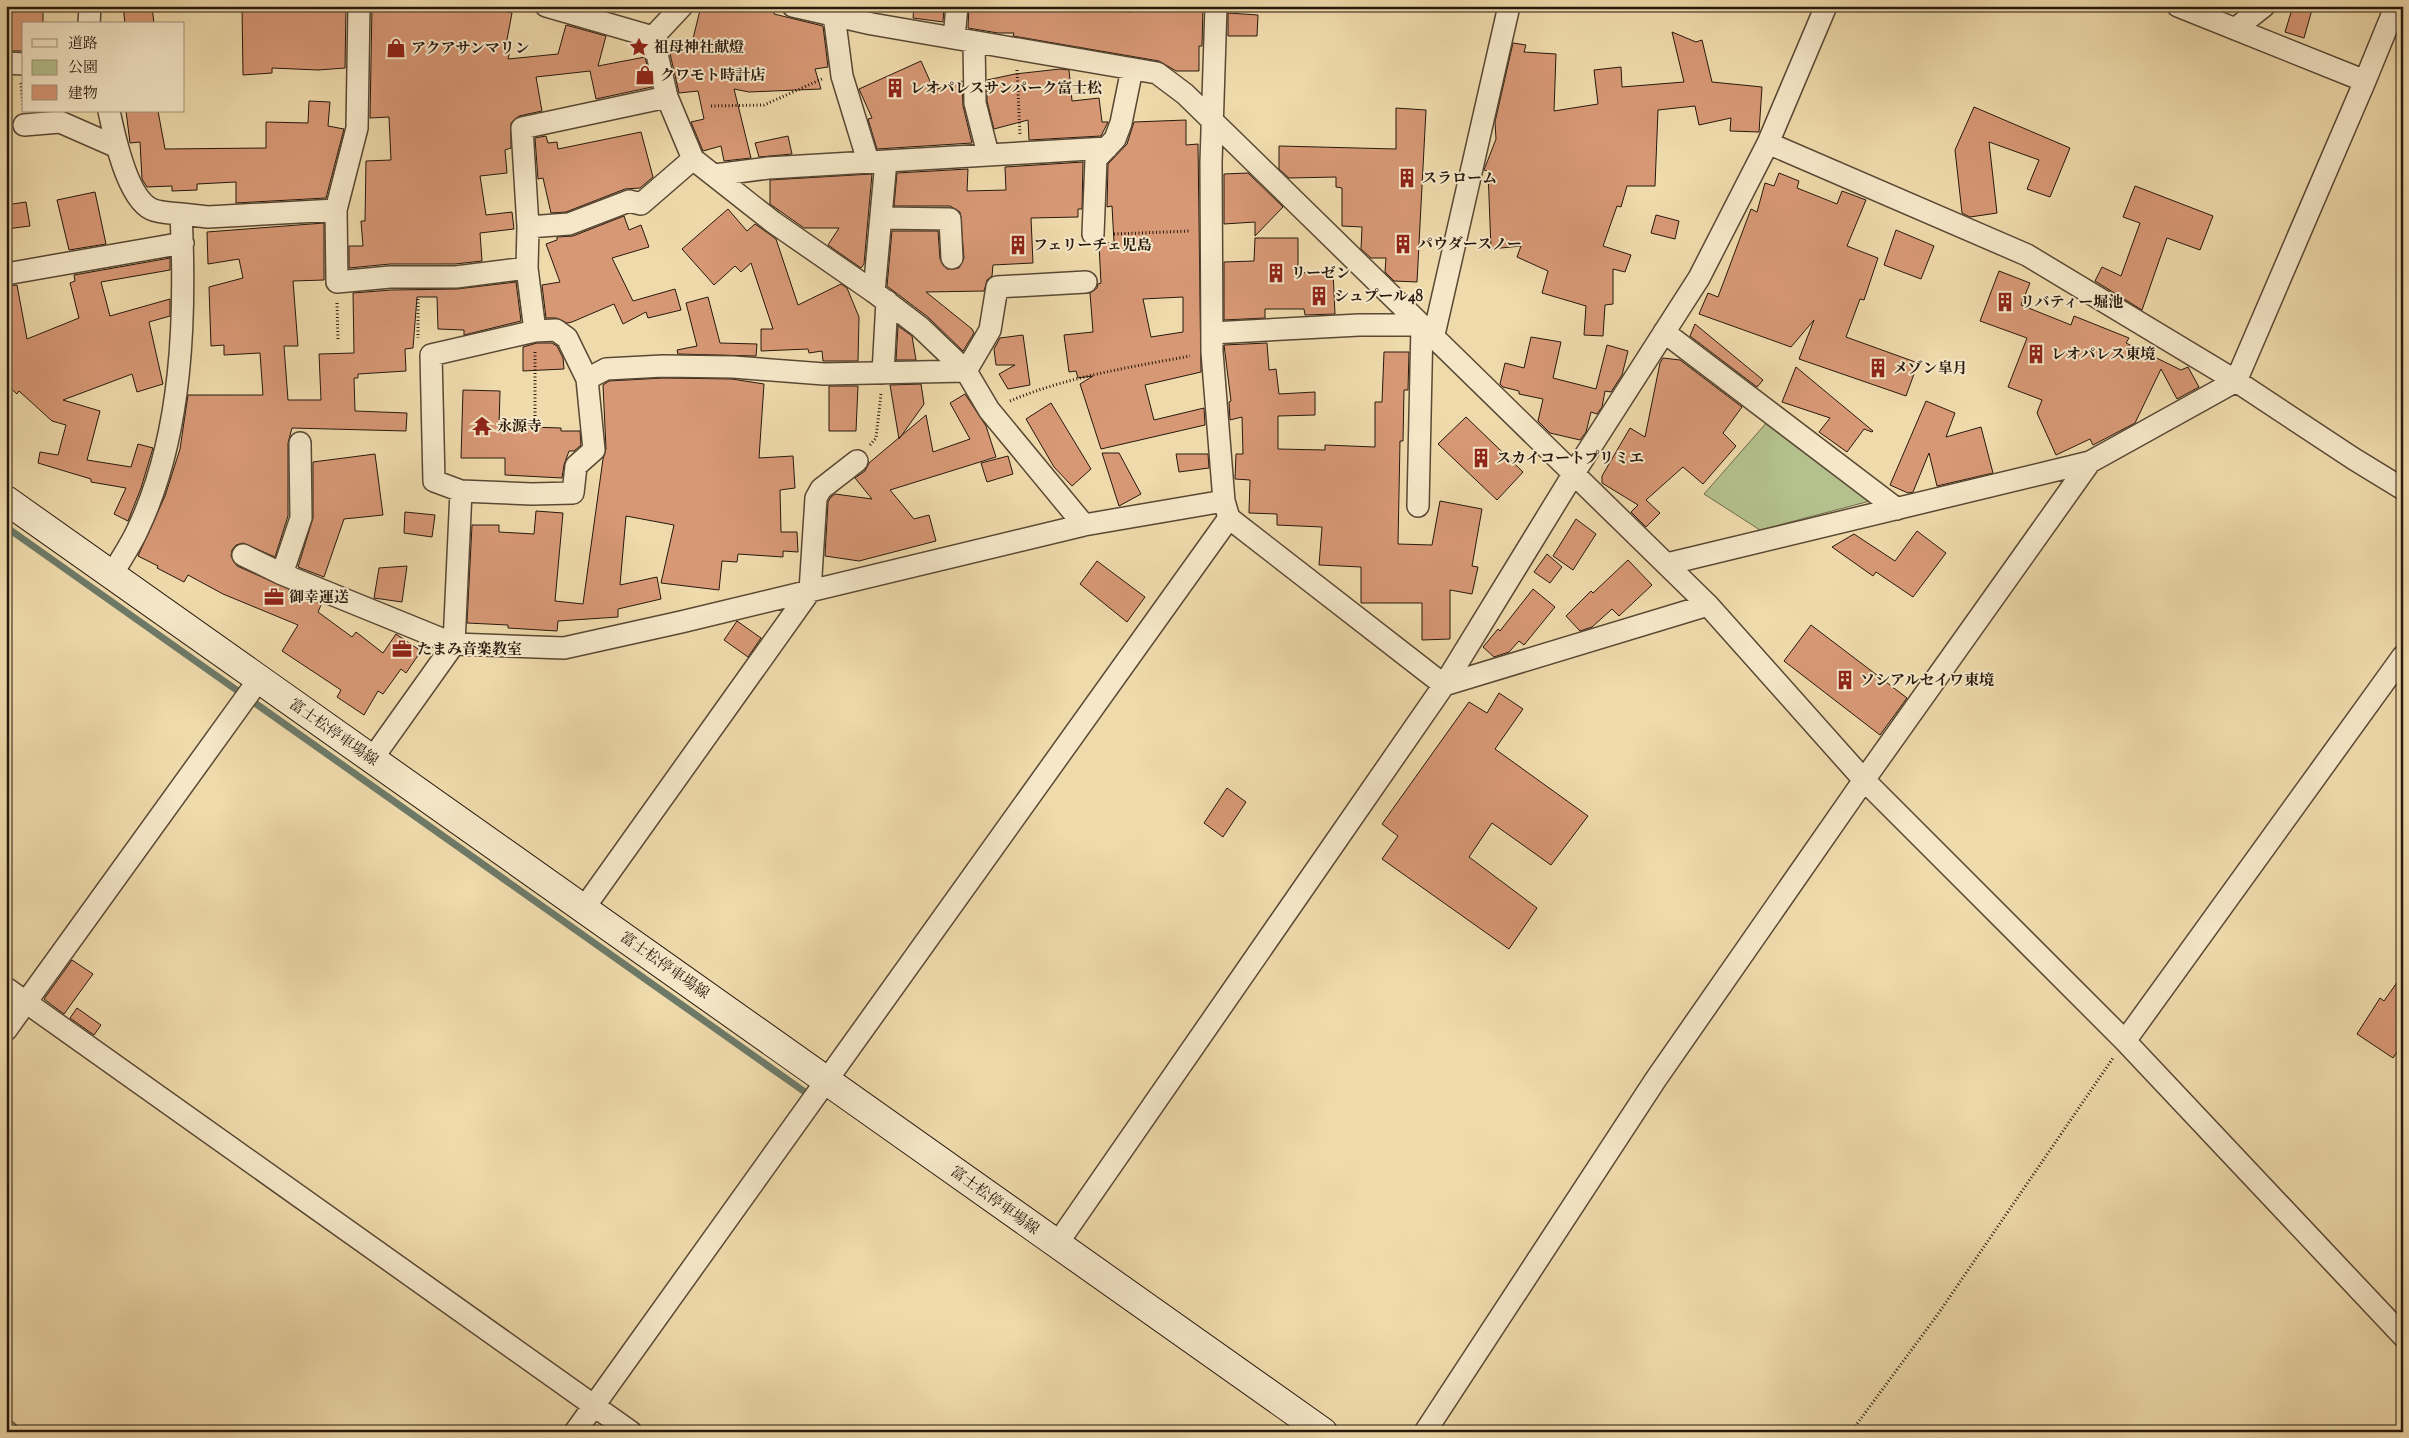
<svg xmlns="http://www.w3.org/2000/svg" width="2409" height="1438" font-family="'Sorts Mill Goudy','Noto Serif JP',serif">
<style>
.green{fill:#b4c18d;stroke:#6e6c4d}
.lines{fill:none;stroke-linecap:round;stroke-linejoin:round}
.stream{stroke:#6d7a68;stroke-width:7}
.building{fill:#d79875;stroke:#27180d;fill-rule:evenodd}
.street-casing{stroke:#594834;stroke-width:24}
.secondary-casing{stroke:#27180d;stroke-width:30}
.path{stroke:#27180d;stroke-width:3;stroke-dasharray:1 2.5;stroke-linecap:butt}
.street{stroke:#f5e7c8;stroke-width:21}
.secondary{stroke:#f5e7c8;stroke-width:28}
.labels{text-anchor:middle;stroke-width:4;stroke-linejoin:round;paint-order:stroke}
.poi-label{font-size:15px;font-weight:bold;fill:#27180d;stroke:#f5e7c8;text-anchor:start}
.street-label{font-size:15px;fill:#27180d;stroke:#f5e7c8}
</style>
<rect width="100%" height="100%" fill="#efdaab"/>
<filter id="stains"><feTurbulence type="fractalNoise" baseFrequency=".004" numOctaves="4"/><feColorMatrix values="0 0 0 0 .2 0 0 0 0 .09 0 0 0 0 .02 0 0 0 .5 -.17"/></filter>
<radialGradient id="worn" r=".72"><stop offset=".6" stop-color="#630" stop-opacity="0"/><stop offset="1" stop-color="#630" stop-opacity=".3"/></radialGradient>
<!-- green -->
<path class="green" d="M1768,421L1870,501L1760,530L1704,494Z"/>
<g class="lines">
<!-- stream -->
<path class="stream" d="M6,527L805,1092"/>
</g>
<!-- building -->
<path class="building" d="M6,6H43V24H24V51H6Z
M123,6H152L154,24H125Z
M242,6H346L345,68L318,70L272,68V73L243,75Z
M372,6H477L512,13L505,50L510,51L508,59L558,54L566,25L606,36L598,66L645,57L652,87L596,99L590,71L536,77L542,111L519,116L511,123V148L505,150L507,173L480,176L486,215L512,212L514,229L480,233L482,261L455,264H390L349,268V246H363L361,221H365L366,161L391,160L389,117L370,118Z
M701,6H713L739,12L740,6L775,10L774,14L823,26L828,67L815,69L821,89L749,92L734,89L751,158L724,161L721,146L703,151L691,122L704,119L698,91L679,93L669,49L670,45L690,51Z
M914,6H944L943,22L913,18Z
M969,6H1071L1131,12V8L1203,6L1202,46H1199V71H1176L1159,61L1013,36L1014,33H998L968,28Z
M2293,6H2313L2304,38L2285,32Z
M1228,13L1258,15L1257,36H1228Z
M1672,32L1696,42L1702,40L1712,82L1762,87L1759,132L1730,131L1731,118L1699,125L1695,106L1658,110L1655,186H1627L1621,207L1617,206L1603,246L1631,255L1625,272L1613,269V304L1605,305L1603,336L1584,335L1586,306L1542,293L1548,271L1517,257L1521,246L1491,249L1488,171L1484,170L1496,139L1495,122L1513,43L1526,45L1524,52L1556,54L1554,111L1598,104L1594,70L1621,67L1622,87L1684,82Z
M921,61L934,90L962,81L963,106L972,143L877,149L868,119L872,118L859,89Z
M1060,69L1069,70L1072,101L1099,98L1102,122H1108L1101,136L1029,140L1028,120L994,129L987,101V80L1015,74Z
M309,101L330,102L328,126L344,129L326,198L236,203V182L197,184V190L172,191V186L147,187L142,179L140,142L130,143L126,111H158L165,149L266,148V122L308,123Z
M1974,107L2070,148L2050,197L2027,189L2039,160L1989,142L1997,213L1970,217L1962,213L1955,150Z
M1396,108L1426,110L1417,282L1394,281L1385,272L1386,258H1371L1361,249L1362,227L1342,226V188L1336,187V177L1289,178L1279,169V146L1396,149Z
M1186,120V145L1198,144L1201,372L1145,385L1154,420L1204,408L1205,425L1101,449L1080,384L1093,376L1078,378L1076,371L1069,372L1064,335L1093,332L1090,293L1097,288L1098,284L1101,283L1099,245L1101,243L1114,242L1112,206L1107,207L1108,164L1127,144L1134,122ZM1183,297V332L1151,337L1143,299Z
M641,132L653,177L640,188L625,189L566,212L551,213L543,178L538,179L535,138L546,136L548,143L557,142L558,149Z
M788,136L792,154L759,157L755,143Z
M1083,162L1082,209H1078V217L1031,218L1033,263L993,265L992,276L987,280L984,291L926,292L972,329L974,333L963,351L928,317L887,286L892,231H938L940,259L947,269L959,268L964,258L960,212L950,206H894L897,173L968,169L967,191L1006,190L1005,167Z
M1248,173L1283,207L1255,236V222L1224,224V174Z
M1779,173L1799,181L1797,188L1837,204L1842,191L1866,200L1847,246L1878,258L1864,300L1860,299L1846,337L1918,363L1906,396L1799,359L1814,320L1791,347L1699,314L1708,293L1718,297L1751,209L1757,212L1765,183L1774,186Z
M872,174L864,264L861,268L828,245L839,228H804L770,204V180Z
M2135,186L2213,216L2200,250L2167,238L2142,310L2095,281L2102,267L2121,276L2140,223L2123,217Z
M95,192L106,244L69,250L57,200Z
M26,202L30,226L6,229V205Z
M728,209L747,231L755,224L776,239L798,305L841,284L847,288L859,317L858,361H823L822,351L809,353L808,349L761,351V329H773L751,263L741,272L735,266L714,285L682,249Z
M1656,215L1679,221L1675,239L1651,233Z
M624,216L629,230L641,225L649,247L612,258L633,301L675,289L681,310L648,318L646,312L623,324L614,304L572,322L567,323L556,318H546L542,285L560,282L546,244L557,240V237L573,236Z
M324,223V280L293,281L298,346H284L288,400H321L319,354L354,353L353,293L391,290L457,289L516,282L521,321L464,335V330L438,329L437,297H417L413,348L405,349L406,371L358,374V378H354L355,411L407,413L406,431L292,428L288,443V516L275,557L243,543L236,545L232,550L231,556L237,566L316,601L321,605L318,612L352,637L356,632L383,653L396,634L421,651L406,673L401,669L383,694L378,691L364,715L337,697L341,690L282,651L298,625L223,594L188,575L184,582L157,568L158,566L138,556L165,496L180,449L188,395H263L260,353L224,355V345L211,346L209,287L243,278L239,259L208,264L207,232Z
M1896,230L1934,246L1921,279L1884,265Z
M1255,238H1298V273L1333,272L1335,314L1305,315L1304,309H1265V318L1224,320V262L1254,261Z
M170,258V270L101,282L110,316L170,299V316L149,322L163,384L137,392L132,374L63,400L100,411L87,460L131,467L138,444L153,448L141,488L128,521L114,514L126,488L91,482V479L38,463L40,452L58,455L66,425L52,421L19,391L17,394L6,384V286L17,285L27,339L79,318L70,283L75,281L74,275Z
M1999,271L2030,283L2021,305L2071,325L2074,316L2129,338L2126,343L2181,370L2188,367L2199,387L2177,399L2161,369L2135,423L2093,445L2090,439L2056,455L2037,413L2042,400L2008,387L2027,338L1980,321Z
M708,297L720,343L757,344L756,356L678,354L677,350L697,346L686,303Z
M1695,324L1763,380L1757,387L1690,336Z
M898,326L912,336L916,360H896Z
M1023,335L1030,385L1008,389L999,374L1015,365H996L994,349L1000,338Z
M1531,337L1561,342L1553,378L1596,389L1607,345L1628,351L1622,375L1611,392L1605,391L1602,407L1597,414L1591,412L1586,432L1580,440L1550,433L1538,421L1543,399L1519,394V391L1503,387L1500,384L1505,363L1524,368Z
M537,343H552L557,346L563,358L564,369L523,371V347Z
M1267,343L1269,370L1276,369L1279,394L1315,392V415L1278,416V449L1325,450V445L1375,447V402H1382L1384,352H1409L1408,390H1404L1403,441H1400L1398,544L1432,545L1440,501L1482,509L1472,566L1478,567L1472,594L1450,590V639L1422,640V603H1361V567L1319,565L1322,527L1277,525V514L1249,513L1250,480L1235,479L1236,454H1243L1242,417L1230,420L1229,402L1231,401L1224,345Z
M1663,358L1680,360L1742,407L1723,433L1736,446L1703,484L1683,467L1646,500L1660,513L1646,527L1631,512L1638,505L1602,483V476L1630,428L1645,437L1660,363Z
M1796,367L1873,431L1872,432L1864,429L1847,452L1819,432L1830,418L1782,402Z
M663,378L732,379L764,384L759,458L793,456L795,488L780,490L781,532H797L798,552L783,551V557L738,554L737,562L722,561L719,590L661,583L674,525L626,516L620,585L657,577L661,599L618,609V617L558,621L557,631L508,628V625L467,623L472,525H499V532L534,534L536,511L563,513L555,601L583,604L603,459L606,449L603,385L609,381Z
M921,384L924,404L899,439L890,385Z
M829,386H858L856,431H829Z
M463,390L500,391L499,426L561,428V431H580L581,445L574,451H569L564,465L562,478L505,475V458H461Z
M965,394L986,426L996,457L890,490L914,519L929,515L936,541L859,561L825,556L828,502L831,497L835,494L872,499L855,478L865,471L869,463L926,415L933,452L970,439L950,403Z
M1926,401L1955,413L1946,437L1981,427L1993,473L1937,486L1929,453L1913,492L1908,493L1890,485Z
M1051,403L1091,469L1072,486L1054,467L1026,419Z
M1466,417L1523,472L1497,500L1438,444Z
M1102,453H1119L1141,494L1119,506Z
M375,454L383,515L344,519L324,577L298,567L313,518V462Z
M1176,454H1208L1209,468L1179,472Z
M1008,456L1013,474L987,482L981,463Z
M405,512L435,515L432,537L404,533Z
M1576,519L1596,534L1573,570L1553,556Z
M1917,531L1946,553L1913,597L1876,572L1873,576L1832,547L1854,534L1895,561Z
M1547,554L1562,567L1550,583L1534,572Z
M1628,560L1652,585L1619,616L1612,609L1592,627L1580,631L1566,616L1591,591L1593,593Z
M1097,561L1145,597L1127,622L1080,584Z
M407,566L402,602L374,598L379,568Z
M1533,589L1555,607L1524,645L1519,641L1509,652L1494,657L1483,647L1498,629L1500,631Z
M737,621L761,638L748,657L724,640Z
M1811,625L1907,698L1880,735L1784,661Z
M1499,693L1523,709L1495,749L1588,816L1551,865L1492,823L1469,857L1537,908L1509,949L1382,859L1398,836L1382,824L1469,702L1487,713Z
M1227,788L1246,802L1223,837L1204,823Z
M72,960L93,974L64,1014L44,999Z
M2403,974V1043L2393,1058L2357,1034L2380,998L2384,1001Z
M77,1008L101,1025L94,1035L70,1018Z"/>
<g class="lines">
<defs>
<path id="street" d="M359,6L357,128L336,210L337,282L390,277H456L527,268L535,331L556,330L567,338L587,379L606,369L663,366L733,367L824,374L966,371
M546,6L653,37L682,6
M793,6L872,24L1157,73L1185,94L1708,605L1864,780L2125,1041L2403,1336
M1216,6L1211,162L1212,352L1224,501L1229,518L1444,685
M834,15L842,76L868,161
M89,24L90,6
M2235,29L2264,6
M653,37L667,97L693,159L773,222L874,292L920,327L966,371L989,410L1084,525
M954,38L957,6
M974,42L975,103L988,154
M6,63L24,64
M2365,81L2392,15
M109,111C114,135 127,197 151,209C159,213 172,213 181,214
M24,125L60,122L117,147
M1768,143L2027,255L2236,381L2354,459L2403,489
M715,175L768,168L1107,148
M882,218L950,219L952,258
M528,227L569,224L629,201L641,204L693,159
M1093,234L1096,159L1115,139L1121,123L1132,69
M527,268L528,227L522,128L667,97
M6,274L183,243
M874,292L886,161
M535,331L431,355L434,481L461,491L532,494L573,493L576,466L594,450L587,379
M1664,332L1897,509
M1212,333L1359,325H1422L1418,506
M1433,339L1509,6
M966,371L990,330L997,287L1086,282
M883,373L887,301
M243,555L282,574L454,644L461,491
M1667,564L2090,462L2236,381L2365,81L2178,6
M282,574L301,518L300,443
M112,575C120,560 131,545 138,529C183,434 186,316 181,214L208,217L336,210
M1444,685L1708,605
M372,759L454,644L564,648L681,622L1084,525L1224,501
M584,908L810,591L816,498L821,489L857,461
M6,988L631,1432
M6,1030L260,678
M2125,1041L2403,656
M1057,1244L1444,685L1574,473L1699,278L1768,143L1826,6
M6,1431L7,1432
M575,1432L1229,518
M1425,1432L1656,1079L1864,780L2090,462"/>
<path id="secondary" d="M6,500L1323,1432"/>
</defs>
<!-- street casing -->
<use href="#street" class="street-casing"/>
<!-- secondary casing -->
<use href="#secondary" class="secondary-casing"/>
<!-- path -->
<path class="path" d="M1017,70L1020,134
M21,83L23,105
M711,106L764,105L822,79
M1114,234L1190,231
M418,299V338
M337,303L338,340
M535,352V416
M1010,401C1066,377 1131,367 1190,356
M870,445L876,438L881,394
M1851,1432L1938,1314L2113,1058"/>
<!-- street -->
<use href="#street" class="street"/>
<!-- secondary -->
<use href="#secondary" class="secondary"/>
</g>
<!-- icons -->
<defs>
<symbol id="sight-bare" viewBox="-9 -9 18 18"><path d="M0-6L1.8-2.2L6-1.7L2.9 1.2L3.7 5.4L0 3.3L-3.7 5.4L-2.9 1.2L-6-1.7L-1.8-2.2Z" fill="#8f2418" stroke="#f5e7c8" stroke-width="2.5" paint-order="stroke"/></symbol>
<symbol id="shop-bare" viewBox="-9 -9 18 18"><path d="M-5-2.5h2.3a2.7 3.5 0 0 1 5.4 0H5L5.5 6h-11ZM-1.5-2.5h3a1.5 2.3 0 0 0-3 0Z" fill="#8f2418" stroke="#f5e7c8" stroke-width="2.5" paint-order="stroke"/></symbol>
<symbol id="building-bare" viewBox="-9 -9 18 18"><path d="M-4-6H4V6H1V3H-1V6H-4ZM-2.5-4.3h1.7v1.8h-1.7ZM.8-4.3h1.7v1.8H.8ZM-2.5-1h1.7V.8h-1.7ZM.8-1h1.7V.8H.8Z" fill="#8f2418" stroke="#f5e7c8" stroke-width="2.5" paint-order="stroke"/></symbol>
<symbol id="temple-bare" viewBox="-9 -9 18 18"><path d="M0-6L5-2H3V0L6.5 2.5H4V6H1.5V3h-3V6H-4V2.5H-6.5L-3 0V-2H-5Z" fill="#8f2418" stroke="#f5e7c8" stroke-width="2.5" paint-order="stroke"/></symbol>
<symbol id="office-bare" viewBox="-9 -9 18 18"><path d="M-6-3h4V-5.5h4V-3h4V5H-6ZM-1-4.5V-3h2v-1.5ZM-6 0V1H6V0Z" fill="#8f2418" stroke="#f5e7c8" stroke-width="2.5" paint-order="stroke"/></symbol>
</defs>
<g fill-rule="evenodd">
<use href="#sight-bare" x="625" y="33" width="28" height="28"/>
<use href="#shop-bare" x="382" y="34" width="28" height="28"/>
<use href="#shop-bare" x="631" y="61" width="28" height="28"/>
<use href="#building-bare" x="881" y="74" width="28" height="28"/>
<use href="#building-bare" x="1393" y="164" width="28" height="28"/>
<use href="#building-bare" x="1389" y="230" width="28" height="28"/>
<use href="#building-bare" x="1004" y="231" width="28" height="28"/>
<use href="#building-bare" x="1262" y="259" width="28" height="28"/>
<use href="#building-bare" x="1305" y="282" width="28" height="28"/>
<use href="#building-bare" x="1991" y="288" width="28" height="28"/>
<use href="#building-bare" x="2022" y="340" width="28" height="28"/>
<use href="#building-bare" x="1864" y="354" width="28" height="28"/>
<use href="#temple-bare" x="468" y="412" width="28" height="28"/>
<use href="#building-bare" x="1467" y="444" width="28" height="28"/>
<use href="#office-bare" x="260" y="583" width="28" height="28"/>
<use href="#office-bare" x="388" y="635" width="28" height="28"/>
<use href="#building-bare" x="1831" y="666" width="28" height="28"/>
</g>
<g class="labels">
<!-- poi labels -->
<g class="poi-label">
<text x="654" y="52">祖母神社献燈</text>
<text x="411" y="53">アクアサンマリン</text>
<text x="660" y="80">クワモト時計店</text>
<text x="910" y="93">レオパレスサンパーク富士松</text>
<text x="1422" y="183">スラローム</text>
<text x="1418" y="249">パウダースノー</text>
<text x="1033" y="250">フェリーチェ児島</text>
<text x="1291" y="278">リーゼン</text>
<text x="1334" y="301">シュプール48</text>
<text x="2020" y="307">リバティー堀池</text>
<text x="2051" y="359">レオパレス東境</text>
<text x="1893" y="373">メゾン皐月</text>
<text x="497" y="431">永源寺</text>
<text x="1496" y="463">スカイコートプリミエ</text>
<text x="289" y="602">御幸運送</text>
<text x="417" y="654">たまみ音楽教室</text>
<text x="1860" y="685">ソシアルセイワ東境</text>
</g>
<!-- street labels -->
<g class="street-label">
<text transform="translate(334 732) rotate(35)" y="5">富士松停車場線</text>
<text transform="translate(665 965) rotate(35)" y="5">富士松停車場線</text>
<text transform="translate(995 1200) rotate(36)" y="5">富士松停車場線</text>
</g>
</g>
<!-- margin -->
<rect width="2409" height="1438" fill="none" stroke="#efdaab" stroke-width="25"/>
<rect x="8" y="8" width="2394" height="1423" fill="none" stroke="#27180d" stroke-width="2.5"/>
<rect x="12" y="12" width="2384" height="1413" fill="none" stroke="#27180d"/>
<!-- legend -->
<rect x="22" y="22" width="162" height="90" fill="#f5e7c8" stroke="#a3947d"/>
<rect x="32" y="39" width="25" height="8" fill="#f5e7c8" stroke="#a3947d"/>
<text x="68" y="48" font-size="15" fill="#27180d">道路</text>
<rect x="32" y="60" width="25" height="15" fill="#b4c18d" stroke="#a3947d"/>
<text x="68" y="72" font-size="15" fill="#27180d">公園</text>
<rect x="32" y="85" width="25" height="15" fill="#d79875" stroke="#a3947d"/>
<text x="68" y="98" font-size="15" fill="#27180d">建物</text>
<rect width="100%" height="100%" filter="url(#stains)"/>
<rect width="100%" height="100%" fill="url(#worn)"/>
</svg>
